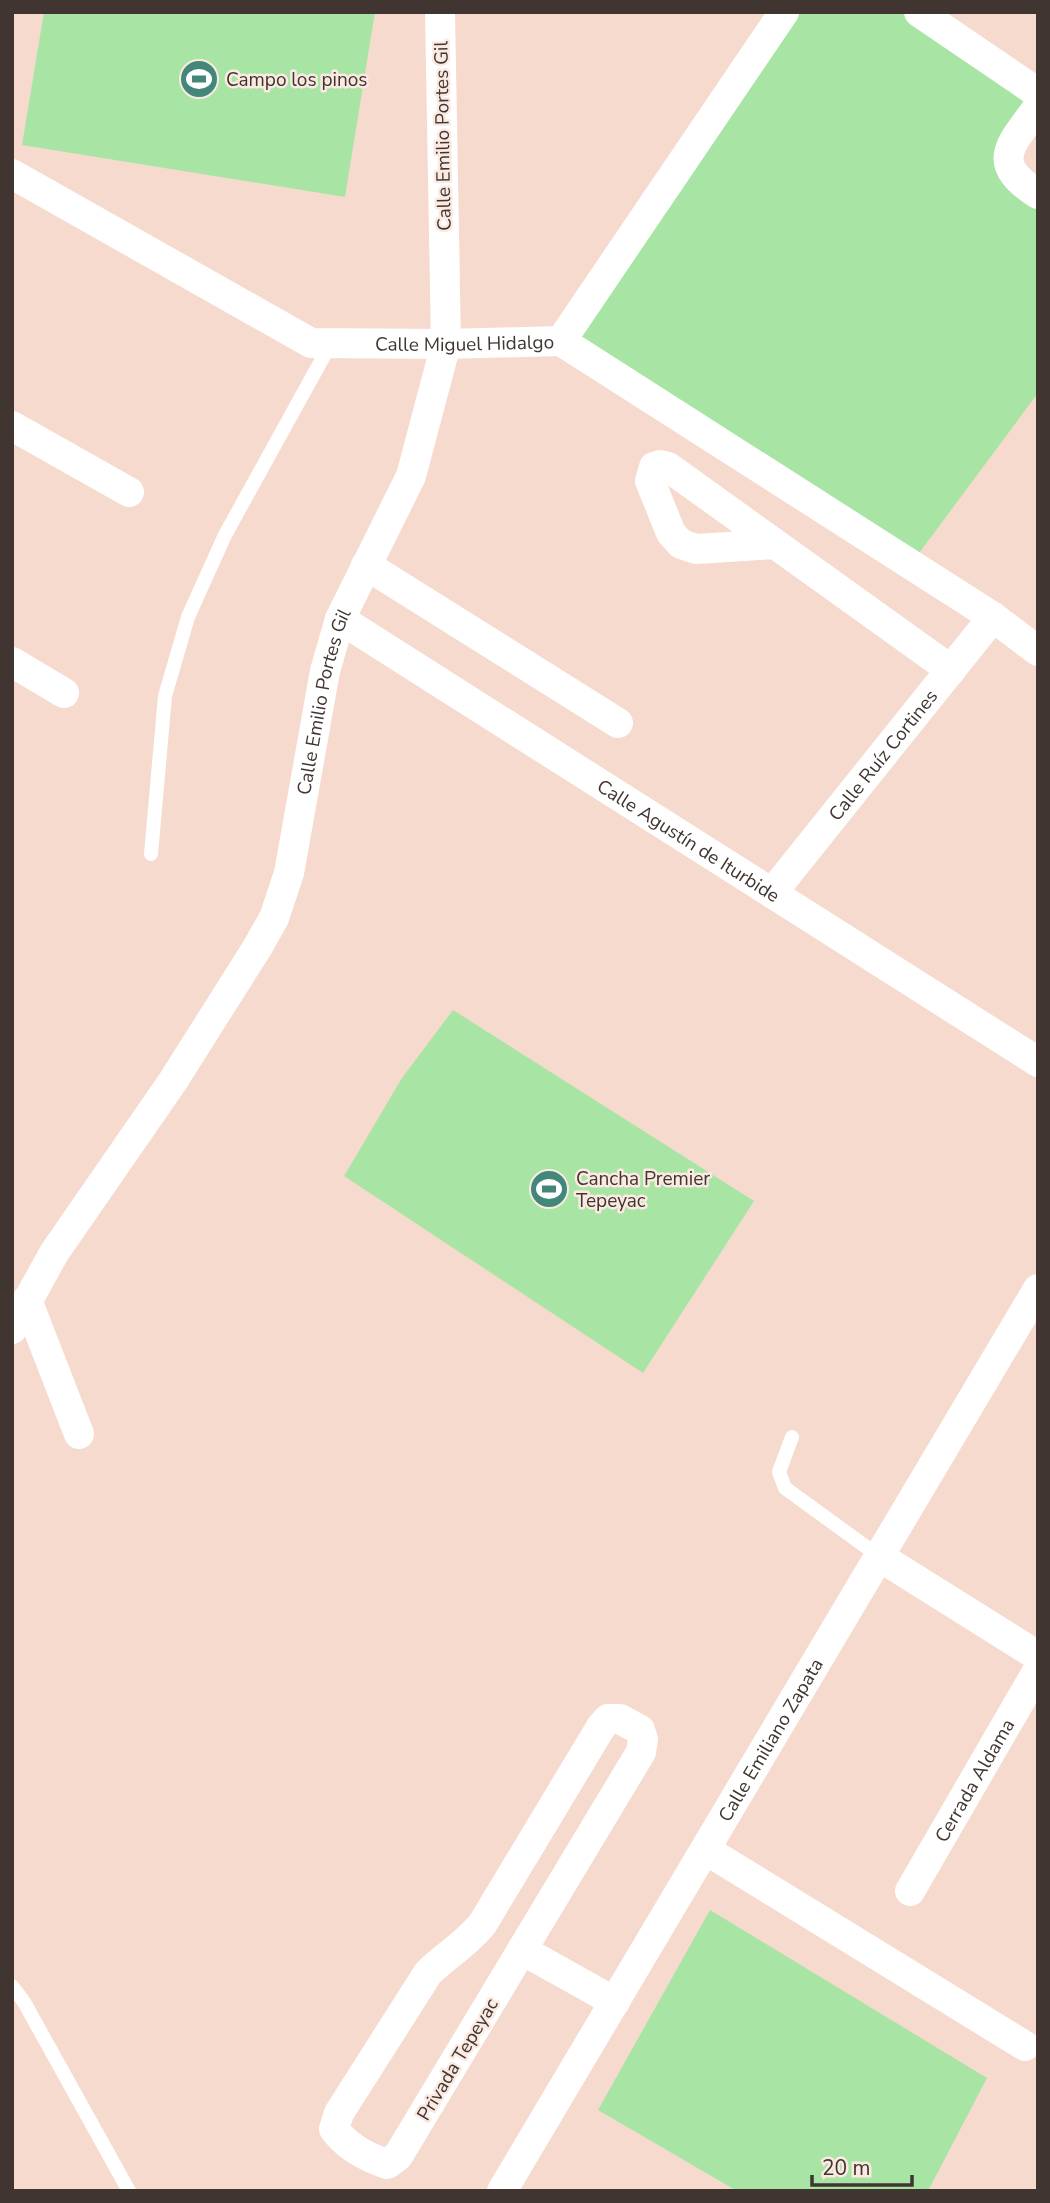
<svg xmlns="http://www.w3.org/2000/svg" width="1050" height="2203" font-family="'Nunito Sans',sans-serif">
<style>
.green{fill:#a8e5a5}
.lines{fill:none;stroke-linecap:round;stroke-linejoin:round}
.lane{stroke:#fff;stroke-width:14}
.street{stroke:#fff;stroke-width:30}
.labels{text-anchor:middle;stroke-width:5;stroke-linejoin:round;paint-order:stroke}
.poi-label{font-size:19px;fill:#403530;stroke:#fbeae2;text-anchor:start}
.street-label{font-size:19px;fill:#403530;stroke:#fbeae2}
</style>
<rect width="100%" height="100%" fill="#f6dacd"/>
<!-- green -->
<path class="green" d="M44,12H375L345,197L22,145Z
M792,12H912L1038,93L1008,163L1038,185V393L911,564L561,341Z
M453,1010L754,1201L643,1373L344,1176L402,1078Z
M710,1910L987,2078L928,2191H737L598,2110Z"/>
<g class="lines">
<!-- lane -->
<path class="lane" d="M151,854L165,696L188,617L225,535L331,343
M792,1437L779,1472L785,1488L880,1557
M12,1986L24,2002L129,2191"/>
<!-- street -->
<g class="street">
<path d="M919,12L1038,93"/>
<path d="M1038,107C1011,145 988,162 1038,194"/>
<path id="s1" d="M12,174L311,343L446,344L561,341L993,617L1038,651"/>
<path d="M561,341L784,12"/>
<path d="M12,426L129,492"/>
<path d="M775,544L696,549L681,544L671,533L650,481L654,467L660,465L668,467L951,670"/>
<path d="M366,565L618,723"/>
<path id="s2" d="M340,619L1038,1062"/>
<path d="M12,662L64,693"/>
<path id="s3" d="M772,893L993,617"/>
<path d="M27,1300L79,1434"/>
<path id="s4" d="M12,1329L54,1253L173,1081L257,948L274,918L289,873L325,671L340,619L411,476L446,344L440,12"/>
<path d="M880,1557L1038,1656"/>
<path d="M608,1719H620L640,1730L643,1739L641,1752L398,2156L387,2164C366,2157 347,2147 334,2129L339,2113L428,1973C446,1955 468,1943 483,1923L601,1727Z"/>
<path d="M706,1850L1025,2046"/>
<path id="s5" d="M910,1891L1038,1670"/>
<path d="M522,1950L615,2002"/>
<path id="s6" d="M502,2191L1038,1289"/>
</g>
</g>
<!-- icons -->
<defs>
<symbol id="stadium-disc" viewBox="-11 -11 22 22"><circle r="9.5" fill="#43877a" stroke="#fbeae2"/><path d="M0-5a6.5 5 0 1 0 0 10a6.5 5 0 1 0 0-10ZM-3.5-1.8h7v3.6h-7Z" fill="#fff"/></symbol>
</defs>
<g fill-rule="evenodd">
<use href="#stadium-disc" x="177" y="57" width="44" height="44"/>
<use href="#stadium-disc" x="527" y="1167" width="44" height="44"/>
</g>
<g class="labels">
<!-- poi labels -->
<g class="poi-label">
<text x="226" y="86">Campo los pinos</text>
<text x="576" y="1185">Cancha Premier<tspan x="576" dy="22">Tepeyac</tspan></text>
</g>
<!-- street labels -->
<g class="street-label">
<text transform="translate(442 136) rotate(-91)" y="7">Calle Emilio Portes Gil</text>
<text dy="7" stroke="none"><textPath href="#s1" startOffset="497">Calle Miguel Hidalgo</textPath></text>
<text dy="7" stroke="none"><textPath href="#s4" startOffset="710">Calle Emilio Portes Gil</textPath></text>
<text dy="7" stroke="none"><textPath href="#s3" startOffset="177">Calle Ruíz Cortines</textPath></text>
<text dy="7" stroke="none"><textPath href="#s2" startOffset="413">Calle Agustín de Iturbide</textPath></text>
<text dy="7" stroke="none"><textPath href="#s6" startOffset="525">Calle Emiliano Zapata</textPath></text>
<text dy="7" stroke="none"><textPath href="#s5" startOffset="128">Cerrada Aldama</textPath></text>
<text transform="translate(457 2059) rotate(-59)" y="7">Privada Tepeyac</text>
</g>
</g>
<!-- border -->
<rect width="1050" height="2203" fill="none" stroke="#403530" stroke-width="28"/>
<!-- scale -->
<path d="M812 2175v10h100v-10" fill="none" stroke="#403530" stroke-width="3.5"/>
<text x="822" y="2175" font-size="21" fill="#403530" stroke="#fbeae2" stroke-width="5" paint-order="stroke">20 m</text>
</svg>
